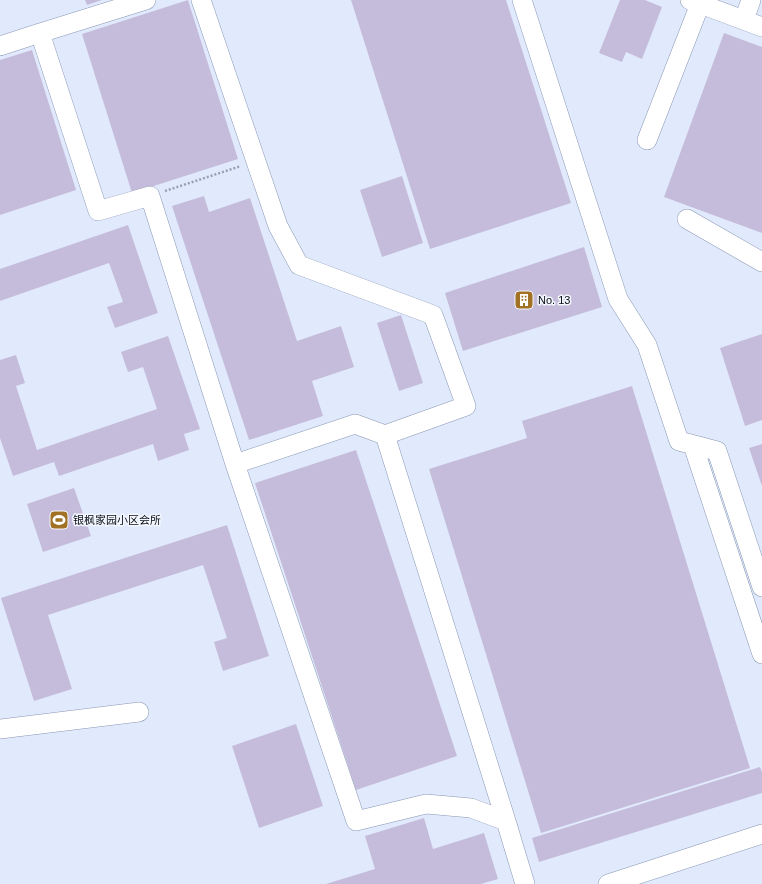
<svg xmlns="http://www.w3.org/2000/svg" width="762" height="884" font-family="Helvetica,'Noto Sans SC',sans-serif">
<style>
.building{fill:#c5bcdb}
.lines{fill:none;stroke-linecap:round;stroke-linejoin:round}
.minor-casing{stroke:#8997b4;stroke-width:20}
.path{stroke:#98a0b0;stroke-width:2.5;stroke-dasharray:2 2;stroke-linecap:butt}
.minor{stroke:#fff;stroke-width:19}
.labels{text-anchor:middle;stroke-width:3;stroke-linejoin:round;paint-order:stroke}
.poi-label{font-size:11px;fill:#080d17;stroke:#f4f7fd;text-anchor:start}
</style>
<rect width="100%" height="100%" fill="#e1eafd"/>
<!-- building -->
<path class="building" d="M85,0H102L87,5Z
M188,0L238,159L132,193L82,34Z
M351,0H506L571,203L430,249Z
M620,0H645L662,7L642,59L626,52L622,62L599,53Z
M724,33L762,47V233L664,197Z
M32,50L76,190L0,215V60Z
M402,176L423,243L382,257L360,190Z
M204,196L209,212L250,198L297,341L341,326L354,367L312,381L323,416L249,440L172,206Z
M128,225L158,313L115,328L107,307L123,302L109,263L0,301V269Z
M584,247L602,307L463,351L445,293Z
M401,315L423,383L399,391L377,323Z
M762,334V420L745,426L720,348Z
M168,336L200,429L184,434L189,450L158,461L153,444L59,476L54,462L13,476L0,438V360L16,355L25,383L16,386L37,450L157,409L143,367L128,372L121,352Z
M632,386L750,768L541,833L429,469L527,438L522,421Z
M762,444V486L749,448Z
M356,450L457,756L356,790L255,483Z
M74,488L91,536L43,552L27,504Z
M227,525L269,656L223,671L214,642L227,638L203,565L48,615L72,689L34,701L1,598Z
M296,724L323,806L259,828L232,746Z
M760,767L762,772V793L539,862L532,838Z
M424,818L433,849L484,833L498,879L481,884H326L375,869L365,836Z"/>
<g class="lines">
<defs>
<path id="minor" d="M201,0L278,226L299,265L433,315L466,406L385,435L355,424L235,464
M522,0L618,299L647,345L679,441L717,451L762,587
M690,0L762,27
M744,20L751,0
M40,33L146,0
M0,46L40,33L98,211L150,196L235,464L356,821L426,804L471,808L506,821L525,884
M647,140L700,4
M687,219L762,262
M385,435L506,821
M693,445L762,654
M0,729L139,712
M608,884L762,834"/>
</defs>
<!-- minor casing -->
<use href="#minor" class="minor-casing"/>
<!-- path -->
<path class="path" d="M165,191L241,166"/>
<!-- minor -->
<use href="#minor" class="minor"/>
</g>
<!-- icons -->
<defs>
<symbol id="building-square" viewBox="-11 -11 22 22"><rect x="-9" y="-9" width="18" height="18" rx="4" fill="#a17125" stroke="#f4f7fd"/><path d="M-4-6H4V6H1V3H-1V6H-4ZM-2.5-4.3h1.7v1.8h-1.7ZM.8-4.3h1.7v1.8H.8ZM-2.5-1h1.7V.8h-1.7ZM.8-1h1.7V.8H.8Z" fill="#fff"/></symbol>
<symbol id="stadium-square" viewBox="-11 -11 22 22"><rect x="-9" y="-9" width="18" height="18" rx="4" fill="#a17125" stroke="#f4f7fd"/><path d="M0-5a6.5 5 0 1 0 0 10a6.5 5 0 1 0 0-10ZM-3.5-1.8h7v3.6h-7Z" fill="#fff"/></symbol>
</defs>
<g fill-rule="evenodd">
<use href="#building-square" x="513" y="289" width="22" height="22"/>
<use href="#stadium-square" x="48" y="509" width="22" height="22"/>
</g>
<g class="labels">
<!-- poi labels -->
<g class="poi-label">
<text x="538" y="304">No. 13</text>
<text x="73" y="524">银枫家园小区会所</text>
</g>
</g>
</svg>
